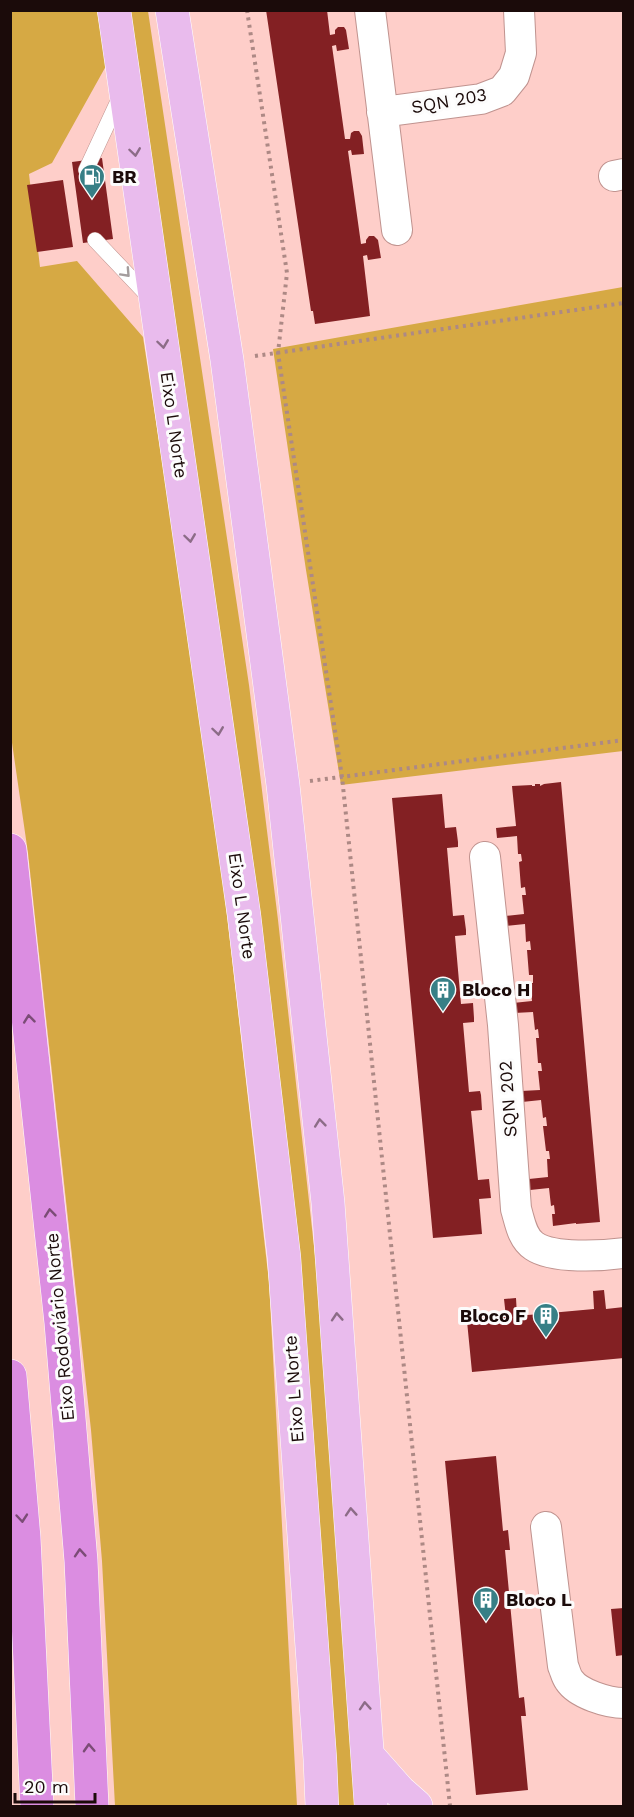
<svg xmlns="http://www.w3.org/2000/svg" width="634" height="1817" font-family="'Work Sans',sans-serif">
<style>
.green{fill:#d6a944}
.building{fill:#832023}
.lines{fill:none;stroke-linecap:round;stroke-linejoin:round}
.lane-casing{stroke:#c0938f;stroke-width:16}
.street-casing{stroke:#c0938f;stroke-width:32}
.primary-casing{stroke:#fff;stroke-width:34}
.highway-casing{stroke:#fff;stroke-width:34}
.path{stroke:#ad8985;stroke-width:4;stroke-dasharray:3 4.5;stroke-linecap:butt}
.lane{stroke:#fff;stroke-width:15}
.street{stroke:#fff;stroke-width:30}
.primary{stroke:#e9bbed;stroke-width:33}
.highway{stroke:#db8de1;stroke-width:33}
.oneway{stroke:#8c6c87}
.oneway2{stroke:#a49d9d}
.oneway3{stroke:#7b4c76}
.labels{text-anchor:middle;stroke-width:6;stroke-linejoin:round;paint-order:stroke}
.street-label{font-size:18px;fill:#1b0b0a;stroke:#fcfcfc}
.poi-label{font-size:18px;font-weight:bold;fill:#1b0b0a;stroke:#fcfcfc;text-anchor:start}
</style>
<rect width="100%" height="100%" fill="#fecec9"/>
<!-- green -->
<path class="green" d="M10,11H97L106,66L52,163L29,174L40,267L77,261L143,337L213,793L269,1282L297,1806H115L102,1561L91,1430L28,853L10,729Z
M128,11H148L249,685L278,920L321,1310L356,1806H337L313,1428L291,1198Z
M623,287V751L341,785L306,570L273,349Z"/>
<!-- building -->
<path class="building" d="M266,10H327L330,35L335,34V30L338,27H344L346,30L349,49L337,51L336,45L332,46L345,139H350L351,133L354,131H359L362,136L364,154L352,155L351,150L348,151L361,244L366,243V240L369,236H374L378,240L381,258L368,260L367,255L363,256L370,316L315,324L313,311H311Z
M102,158L113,239L83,243L72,162Z
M63,180L73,247L37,252L27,185Z
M561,782L600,1222L576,1224V1223L553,1226L552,1214H555L554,1205L551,1206L549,1188L530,1190L529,1179L548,1177L547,1159H550L549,1151H546L543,1126H547L546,1117L543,1118L541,1100L522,1102L521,1091L540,1090L538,1071H542L541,1063H538L536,1038H539L538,1029L535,1030L533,1012L514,1013L513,1003L532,1001L530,983H533V975H529L527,950H531L530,941L526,942L525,924L506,926L505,916L524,914L522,895H526L525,887L521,888L519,862L522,861L521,854H518L517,836L497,838L496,828L516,826L512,786L532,785V786H535V784H540V786L544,784Z
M442,794L445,828L456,827L458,842V847L447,848L453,916L464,915L466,930V935L455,936L461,1004L473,1003L474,1018V1022L463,1023L469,1092L480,1091L481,1095L482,1110L471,1111L478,1180L489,1179L491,1198L479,1199L482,1234L433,1238L392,798Z
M604,1290L606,1309L624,1307V1358L472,1372L467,1321L506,1317L504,1299L516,1298L517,1316L594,1309L593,1291Z
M496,1456L503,1531L508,1530L510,1550H505L519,1698L524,1697L526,1716H521L528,1790L476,1795L445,1461Z
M624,1608V1655L616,1656L611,1609Z"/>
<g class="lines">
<defs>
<path id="lane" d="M86,170L120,97
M95,240L151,299"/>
<path id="street" d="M370,10L397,230
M382,112L481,99L502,91L514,76L521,53L519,10
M614,176L624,174
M485,857L503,1025L516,1209C520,1222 522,1238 534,1246C553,1259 602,1256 624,1253
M546,1527L563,1666C565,1670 566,1676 569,1680C578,1694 608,1703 624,1703"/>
<path id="primary" d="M114,10L244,915L284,1257L320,1759L322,1806
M172,10L227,360L283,785L328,1203L371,1806
M368,1756L399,1791L416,1806"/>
<path id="highway" d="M10,850L61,1323L81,1561L92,1806
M10,1376L24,1538L37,1806"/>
</defs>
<!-- lane casing -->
<use href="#lane" class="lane-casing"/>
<!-- street casing -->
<use href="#street" class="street-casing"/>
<!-- primary casing -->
<use href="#primary" class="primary-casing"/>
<!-- highway casing -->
<use href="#highway" class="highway-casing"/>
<!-- path -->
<path class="path" d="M247,10L287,273L278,353L342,777L450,1806
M255,356L624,303
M310,781L624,740"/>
<!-- lane -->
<use href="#lane" class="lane"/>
<!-- street -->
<use href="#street" class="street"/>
<!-- primary -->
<use href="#primary" class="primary"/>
<!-- highway -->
<use href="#highway" class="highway"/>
</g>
<!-- one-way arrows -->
<defs><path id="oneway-chevron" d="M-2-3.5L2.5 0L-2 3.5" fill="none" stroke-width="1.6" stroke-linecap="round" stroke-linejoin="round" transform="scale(1.5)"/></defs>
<g class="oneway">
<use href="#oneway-chevron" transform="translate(135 152) rotate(82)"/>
<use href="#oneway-chevron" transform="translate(163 344) rotate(82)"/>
<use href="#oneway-chevron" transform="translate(190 538) rotate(82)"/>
<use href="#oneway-chevron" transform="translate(218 731) rotate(82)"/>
<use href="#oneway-chevron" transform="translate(320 1123) rotate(-96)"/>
<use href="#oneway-chevron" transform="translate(337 1317) rotate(-94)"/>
<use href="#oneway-chevron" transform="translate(351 1512) rotate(-94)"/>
<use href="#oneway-chevron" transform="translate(365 1706) rotate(-94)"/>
</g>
<use class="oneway2" href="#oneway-chevron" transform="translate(126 273) rotate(47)"/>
<g class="oneway3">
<use href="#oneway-chevron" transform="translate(29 1019) rotate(-96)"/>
<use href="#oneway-chevron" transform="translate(50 1213) rotate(-96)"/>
<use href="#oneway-chevron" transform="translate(22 1518) rotate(85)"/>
<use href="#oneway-chevron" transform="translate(80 1553) rotate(-94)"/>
<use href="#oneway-chevron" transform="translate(89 1748) rotate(-93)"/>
</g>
<!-- icons -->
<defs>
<symbol id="fuel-pin" viewBox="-11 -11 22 30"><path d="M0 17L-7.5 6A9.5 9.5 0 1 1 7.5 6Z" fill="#377f86" stroke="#fcfcfc"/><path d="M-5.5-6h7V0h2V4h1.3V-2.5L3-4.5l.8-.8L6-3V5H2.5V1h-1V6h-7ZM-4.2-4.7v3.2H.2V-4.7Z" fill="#fff"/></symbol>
<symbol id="building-pin" viewBox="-11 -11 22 30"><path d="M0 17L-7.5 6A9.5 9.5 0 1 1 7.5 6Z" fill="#377f86" stroke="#fcfcfc"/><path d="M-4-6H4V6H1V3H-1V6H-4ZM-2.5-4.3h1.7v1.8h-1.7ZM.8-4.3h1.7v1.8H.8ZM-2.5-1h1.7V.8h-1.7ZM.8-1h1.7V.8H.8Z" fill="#fff"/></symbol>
</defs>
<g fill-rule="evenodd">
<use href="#fuel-pin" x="77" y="162" width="30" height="40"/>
<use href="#building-pin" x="428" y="975" width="30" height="40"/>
<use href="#building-pin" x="531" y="1301" width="30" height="40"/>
<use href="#building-pin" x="471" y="1585" width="30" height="40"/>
</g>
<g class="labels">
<!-- street labels -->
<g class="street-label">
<text transform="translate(449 101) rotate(-10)" y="6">SQN 203</text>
<text transform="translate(174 425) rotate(82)" y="6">Eixo L Norte</text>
<text transform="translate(242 906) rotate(82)" y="6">Eixo L Norte</text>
<text transform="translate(508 1099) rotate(-94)" y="6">SQN 202</text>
<text transform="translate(60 1327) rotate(-95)" y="6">Eixo Rodoviário Norte</text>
<text transform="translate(294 1389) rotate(-94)" y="6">Eixo L Norte</text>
</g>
<!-- poi labels -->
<g class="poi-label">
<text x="112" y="183">BR</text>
<text x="462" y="996">Bloco H</text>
<text x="526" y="1322" text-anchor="end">Bloco F</text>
<text x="506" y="1606">Bloco L</text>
</g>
</g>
<!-- border -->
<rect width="634" height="1817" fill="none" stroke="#1b0b0a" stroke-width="24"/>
<!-- scale -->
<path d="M15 1793v9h80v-9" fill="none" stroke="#1b0b0a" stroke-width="3"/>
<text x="24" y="1793" font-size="18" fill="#1b0b0a" stroke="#fcfcfc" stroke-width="4.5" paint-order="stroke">20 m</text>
</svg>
